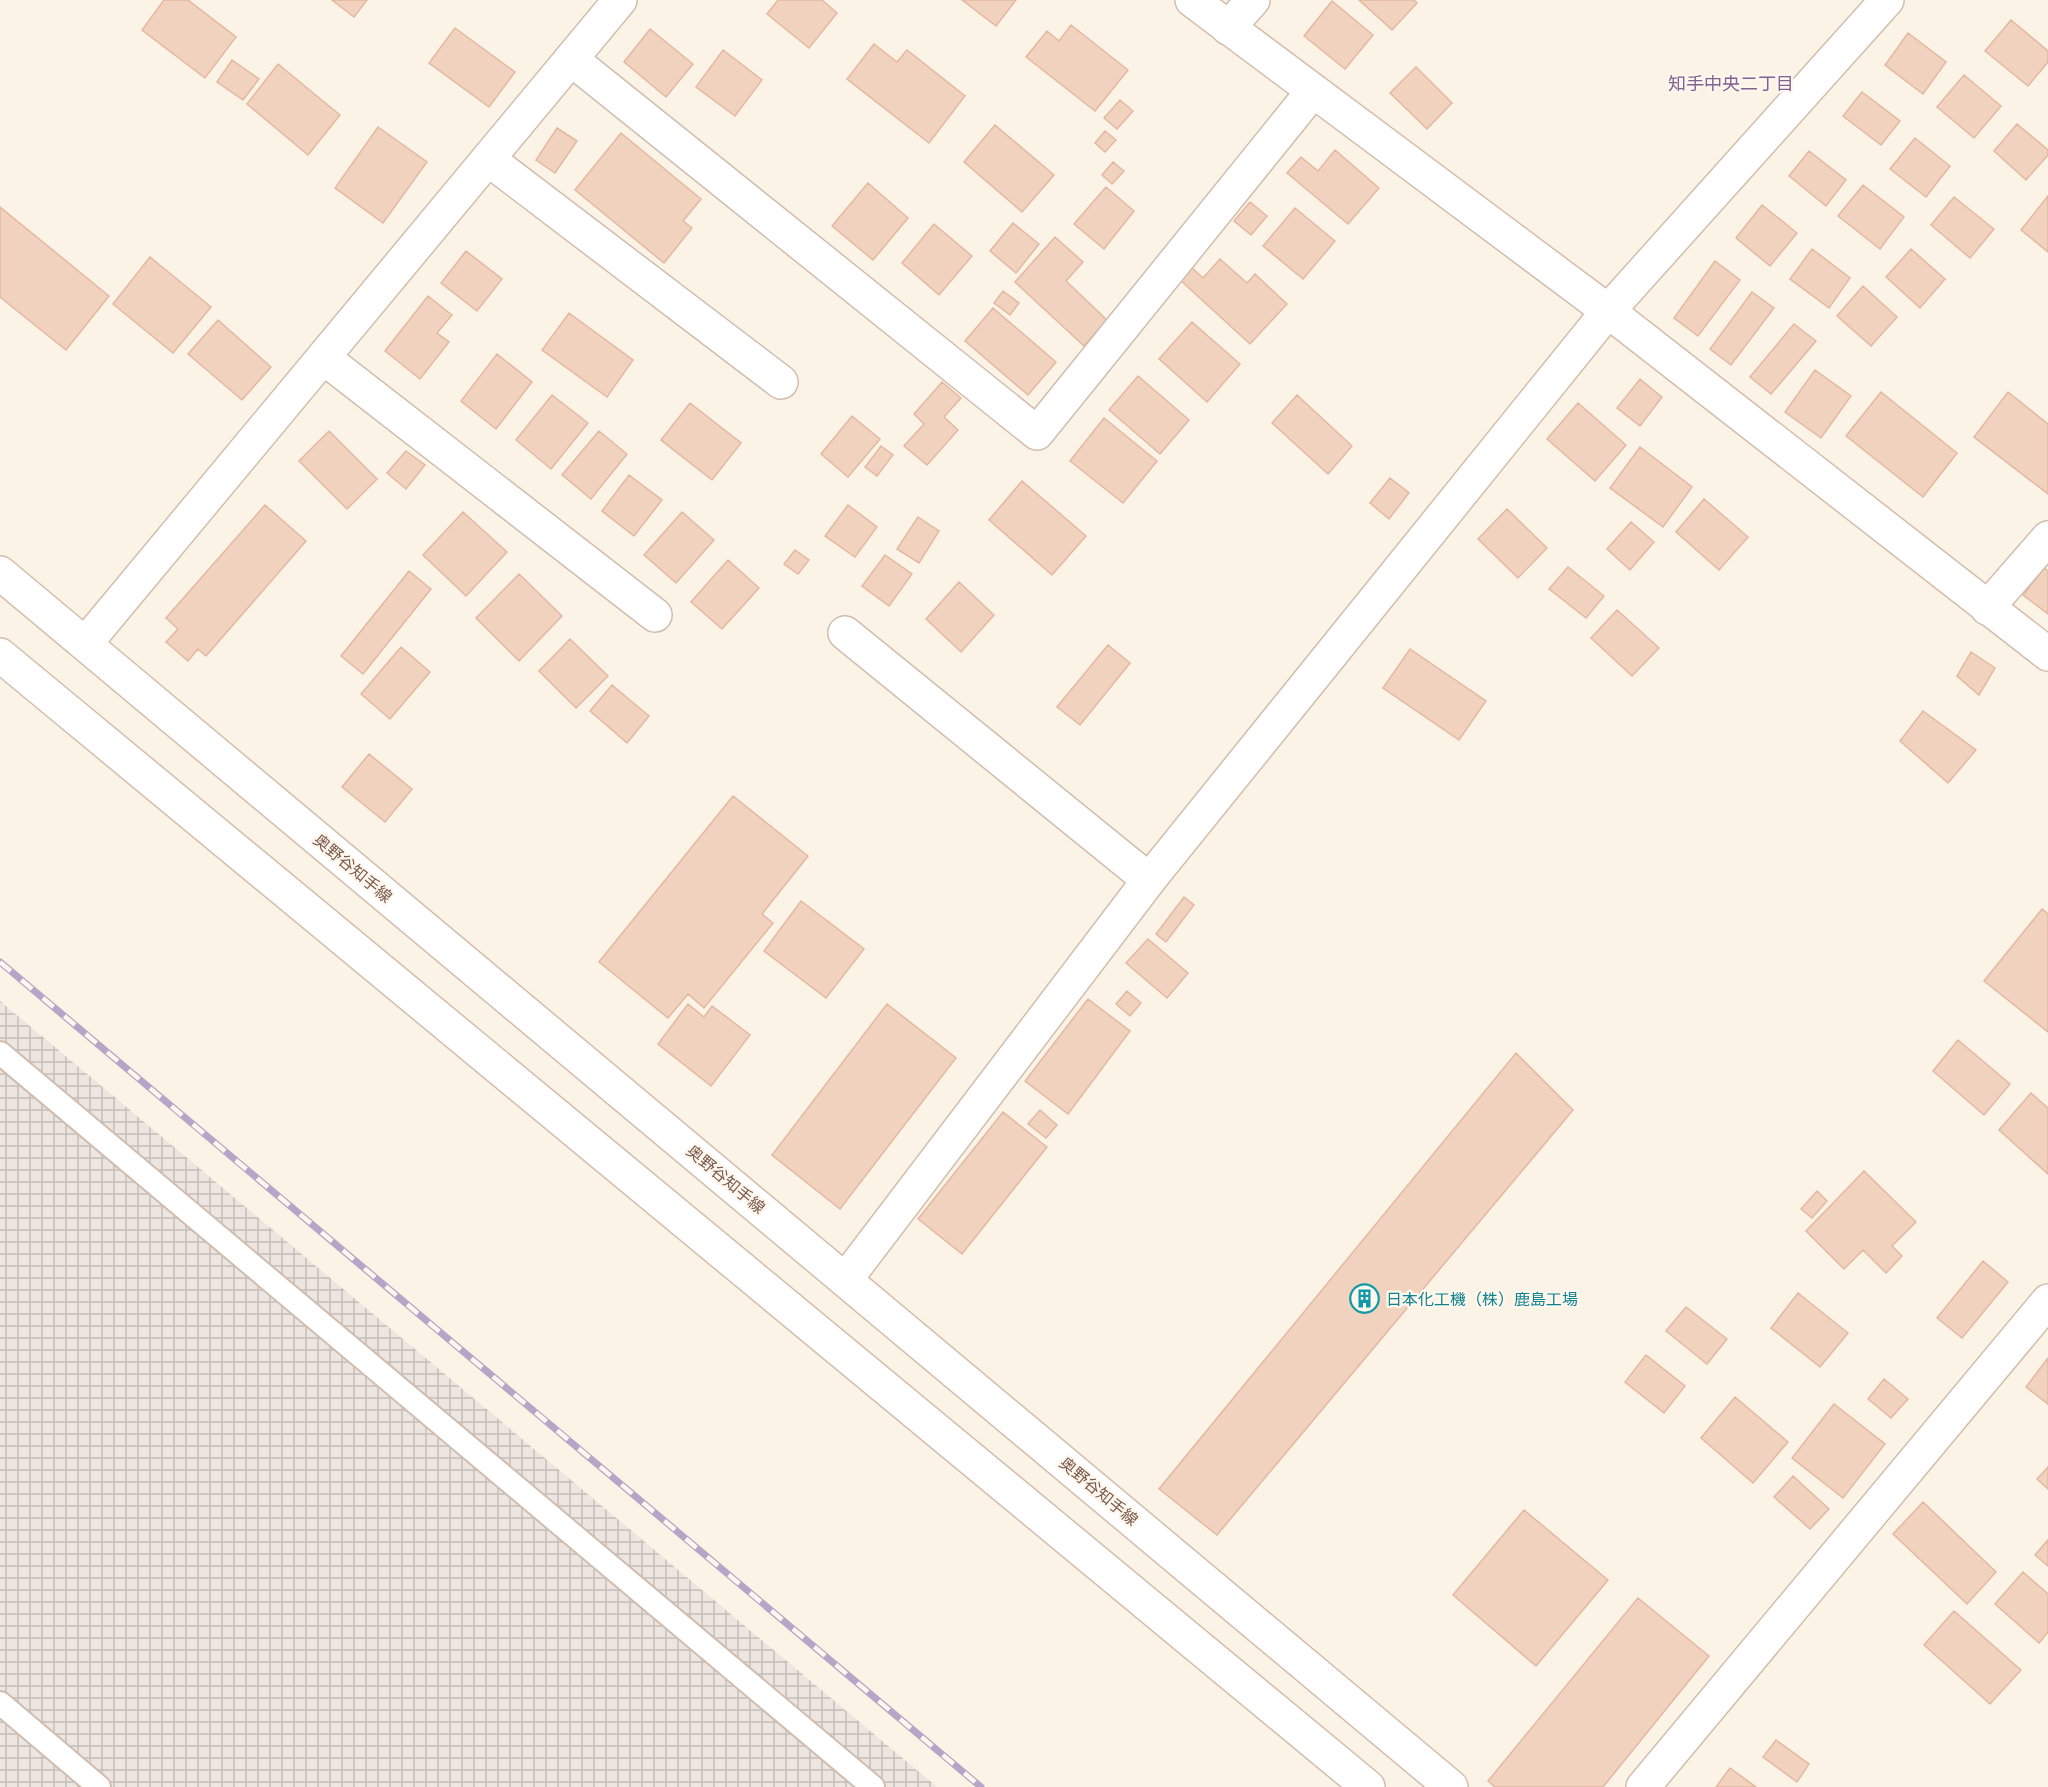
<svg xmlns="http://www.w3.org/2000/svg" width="2048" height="1787" font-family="'Titillium Web','Noto Sans JP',sans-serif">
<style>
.industrial{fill:url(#industrial-grid)}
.building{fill:#f1d2bf;stroke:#e4b8a0;stroke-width:1.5}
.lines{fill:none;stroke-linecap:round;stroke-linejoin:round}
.lane-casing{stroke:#d0bdaf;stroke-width:26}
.street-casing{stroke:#d0bdaf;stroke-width:36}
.secondary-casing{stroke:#d3bdad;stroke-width:36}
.lane{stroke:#fff;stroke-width:22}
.street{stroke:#fff;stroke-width:33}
.secondary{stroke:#fff;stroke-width:33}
.rail-casing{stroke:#b6a5c6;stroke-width:7}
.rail{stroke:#fff7ed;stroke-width:4.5;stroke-dasharray:14;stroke-linecap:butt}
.labels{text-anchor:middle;stroke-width:4.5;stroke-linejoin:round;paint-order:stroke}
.street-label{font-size:16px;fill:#76594b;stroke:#fff7ed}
.culture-label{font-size:16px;fill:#0d838f;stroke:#fff7ed;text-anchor:start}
.neighbourhood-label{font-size:18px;fill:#816392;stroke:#fff7ed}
</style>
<defs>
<pattern id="industrial-grid" width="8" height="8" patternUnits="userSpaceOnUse" patternTransform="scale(1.5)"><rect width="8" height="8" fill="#ede6e0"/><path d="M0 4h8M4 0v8" fill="none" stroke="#c5bdb8"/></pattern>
</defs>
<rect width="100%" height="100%" fill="#fcf3e7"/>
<!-- industrial -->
<path class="industrial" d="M0,1001L937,1787H0Z"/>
<!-- building -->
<path class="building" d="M164,0H188L236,37L205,78L142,30Z
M332,0H367L354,17Z
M778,0H822L837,13L809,48L767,14Z
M962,0H1016L996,26Z
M1359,0H1414L1417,3L1392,30Z
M1332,1L1373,35L1345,69L1304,36Z
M2011,20L2048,51V62L2028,86L1985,51Z
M1071,25L1128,70L1095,111L1026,57L1047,31L1059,41Z
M455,28L515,72L489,107L429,63Z
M650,29L693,64L666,97L624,62Z
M1908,33L1946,62L1923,94L1885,65Z
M874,44L897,62L907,50L965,96L929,143L847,79Z
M723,50L762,80L735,116L696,87Z
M232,60L259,79L243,100L217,82Z
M278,64L340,115L308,155L247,104Z
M1416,67L1452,103L1427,129L1390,93Z
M1964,75L2001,106L1974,138L1937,107Z
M1862,92L1900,121L1881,145L1843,116Z
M1120,100L1133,111L1117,129L1104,118Z
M2017,124L2048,150V155L2026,180L1994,151Z
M995,125L1054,175L1022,212L964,162Z
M378,127L427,162L383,223L335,188Z
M557,128L577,141L555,173L536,160Z
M1105,131L1116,140L1105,152L1095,143Z
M621,133L701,199L683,221L692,228L664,263L575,190Z
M1915,138L1950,166L1926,197L1890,169Z
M1335,150L1379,188L1348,224L1287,173L1301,157L1318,171Z
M1809,151L1846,180L1826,206L1789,176Z
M1113,162L1124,171L1112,184L1102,175Z
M868,183L908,218L873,260L832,226Z
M1863,185L1904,217L1880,249L1838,216Z
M1106,187L1134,211L1104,249L1074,224Z
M2048,196V252L2021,230Z
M1954,197L1994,229L1970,258L1931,225Z
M1250,202L1267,216L1251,235L1234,221Z
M1762,205L1797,233L1770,266L1736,238Z
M0,207L109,296L66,350L0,297Z
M1295,208L1335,241L1303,279L1263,246Z
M1013,223L1039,244L1016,273L990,251Z
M934,224L972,256L939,295L902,263Z
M1055,237L1083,262L1066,281L1107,320L1084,346L1015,282Z
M1812,249L1850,278L1829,308L1790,279Z
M1911,249L1945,279L1920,308L1886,277Z
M466,251L502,279L477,311L441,283Z
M150,257L211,307L173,353L113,304Z
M1220,259L1247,283L1255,274L1287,304L1250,344L1179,279L1190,266L1203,278Z
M1715,261L1740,280L1698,336L1674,318Z
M1863,286L1897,317L1871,346L1837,316Z
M1003,291L1019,303L1010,315L994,303Z
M1752,292L1774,308L1731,365L1710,349Z
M428,296L452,315L437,333L449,342L420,379L385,351Z
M993,308L1056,362L1028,395L965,341Z
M569,313L633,360L607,397L542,350Z
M218,320L271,367L242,400L188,354Z
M1192,322L1240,364L1207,402L1159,359Z
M1794,324L1816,341L1771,394L1750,377Z
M497,354L532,382L496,429L461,401Z
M1815,370L1851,396L1821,438L1785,412Z
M1138,376L1189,420L1160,454L1109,410Z
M1640,379L1662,397L1640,426L1617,408Z
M942,382L961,398L944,417L958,430L927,465L904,446L924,424L914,414Z
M1881,392L1957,453L1923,497L1846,436Z
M2008,392L2048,424V494L1974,437Z
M552,395L588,423L551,469L516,440Z
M1297,395L1352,446L1328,474L1272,423Z
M690,403L741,443L712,480L661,440Z
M1578,403L1626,445L1595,481L1547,439Z
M852,416L880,439L848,477L821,454Z
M1104,418L1157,461L1123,503L1070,461Z
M329,431L377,479L347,509L299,461Z
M599,431L627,454L591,499L562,475Z
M881,446L893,455L877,476L865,467Z
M1640,447L1692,487L1663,527L1610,488Z
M406,451L425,465L406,489L387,473Z
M629,475L662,500L634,536L602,511Z
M1390,478L1409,493L1389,519L1370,503Z
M1022,481L1086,536L1052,575L989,520Z
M1704,499L1748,537L1719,570L1676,532Z
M265,505L306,541L206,656L198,649L188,661L166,642L178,629L166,618Z
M848,505L877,527L855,557L825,536Z
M1507,509L1547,548L1518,578L1478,539Z
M463,512L507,552L466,596L423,555Z
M682,512L714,540L676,583L644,555Z
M918,517L939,531L919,563L897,549Z
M1631,522L1654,542L1630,570L1607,549Z
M795,550L809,560L798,574L784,564Z
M885,555L912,574L889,606L862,586Z
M728,560L759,588L722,629L691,602Z
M1568,567L1604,596L1586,618L1549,589Z
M2044,568L2048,571V614L2023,595Z
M409,571L431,589L363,674L341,656Z
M519,574L562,616L519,661L476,618Z
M959,582L994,615L961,652L926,619Z
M1617,610L1659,648L1632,676L1591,638Z
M570,639L608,676L576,708L539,671Z
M1108,645L1130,663L1080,725L1057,707Z
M401,647L430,672L390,719L361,694Z
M1410,649L1486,701L1459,740L1383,688Z
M1971,652L1995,668L1979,695L1957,676Z
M612,685L649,716L627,743L590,711Z
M1923,711L1976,750L1948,783L1900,741Z
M369,754L412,789L385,822L342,787Z
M733,796L808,856L762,914L773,923L704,1008L688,994L668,1018L599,962Z
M1184,897L1194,905L1166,942L1156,934Z
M801,901L864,949L826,998L764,951Z
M2042,909L2048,914V1032L1984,981Z
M1148,939L1188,973L1167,998L1126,963Z
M1127,991L1141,1003L1130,1016L1116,1004Z
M1088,999L1130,1031L1068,1114L1025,1081Z
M688,1004L704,1017L712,1006L750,1035L711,1086L658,1044Z
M887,1004L956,1058L840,1209L772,1155Z
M1958,1040L2010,1084L1984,1115L1933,1071Z
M1516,1053L1573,1110L1217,1535L1159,1489Z
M2031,1093L2048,1108V1174L1999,1130Z
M1040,1110L1057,1125L1046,1138L1028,1124Z
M1003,1112L1047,1147L962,1254L918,1219Z
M1864,1171L1916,1222L1892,1246L1902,1256L1886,1273L1863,1250L1844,1269L1806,1231Z
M1817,1191L1827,1201L1812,1218L1801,1209Z
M1983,1261L2008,1282L1962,1338L1937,1318Z
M1798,1293L1848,1333L1820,1367L1771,1328Z
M1686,1307L1727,1339L1707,1364L1666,1331Z
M1646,1355L1685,1386L1664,1413L1625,1382Z
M2048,1358V1404L2026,1387Z
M1884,1379L1908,1399L1891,1418L1868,1399Z
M1735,1397L1788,1442L1753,1483L1701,1438Z
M1834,1404L1885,1444L1843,1498L1792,1458Z
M2048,1467V1489L2037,1479Z
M1793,1476L1829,1509L1810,1529L1774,1497Z
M1923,1502L1996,1572L1967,1604L1893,1534Z
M1524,1510L1608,1580L1536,1666L1453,1595Z
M2048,1540V1566L2035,1555Z
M2023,1572L2048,1594V1632L2039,1643L1995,1604Z
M1638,1598L1709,1656L1603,1787H1495L1488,1781Z
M1954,1611L2021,1670L1990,1704L1924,1645Z
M1776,1740L1809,1764L1797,1782L1763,1757Z
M1730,1768L1756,1787H1716Z"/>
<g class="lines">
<defs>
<path id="lane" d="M0,1053L873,1787
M0,1703L99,1787"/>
<path id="street" d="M1228,28L1253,0
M571,59L1037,433L1313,91
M488,159L781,382
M324,358L655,615
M1987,608L2048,538
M845,633L1149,880"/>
<path id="secondary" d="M1192,0L1608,311L2048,654
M0,573L1451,1787
M85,644L620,0
M0,655L1368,1787
M846,1279L1149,880L1608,311L1887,0
M1643,1787L2048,1301"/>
</defs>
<!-- lane casing -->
<use href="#lane" class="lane-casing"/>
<!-- street casing -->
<use href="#street" class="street-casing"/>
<!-- secondary casing -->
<use href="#secondary" class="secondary-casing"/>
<!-- lane -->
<use href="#lane" class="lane"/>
<!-- street -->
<use href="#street" class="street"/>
<!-- secondary -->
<use href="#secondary" class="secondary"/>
<defs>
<path id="rail" d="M0,962L981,1787"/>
</defs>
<!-- rail casing -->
<use href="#rail" class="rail-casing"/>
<!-- rail -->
<use href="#rail" class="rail"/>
</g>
<!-- icons -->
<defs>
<symbol id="building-ring" viewBox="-11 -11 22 22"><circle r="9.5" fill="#fff7ed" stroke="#0f9aa8" stroke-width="1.5"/><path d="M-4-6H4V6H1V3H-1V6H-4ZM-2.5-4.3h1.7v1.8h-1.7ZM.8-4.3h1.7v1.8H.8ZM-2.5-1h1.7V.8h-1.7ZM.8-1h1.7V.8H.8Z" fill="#0f9aa8"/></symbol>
</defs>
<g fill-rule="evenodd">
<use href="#building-ring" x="1348" y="1282" width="33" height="33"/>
</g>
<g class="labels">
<!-- street labels -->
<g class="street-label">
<text transform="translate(353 868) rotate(40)" y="6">奥野谷知手線</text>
<text transform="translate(726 1179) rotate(40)" y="6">奥野谷知手線</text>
<text transform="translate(1099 1491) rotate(40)" y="6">奥野谷知手線</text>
</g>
<!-- culture labels -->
<g class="culture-label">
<text x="1386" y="1305">日本化工機（株）鹿島工場</text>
</g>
<!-- neighbourhood labels -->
<g class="neighbourhood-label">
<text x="1731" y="90">知手中央二丁目</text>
</g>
</g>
</svg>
